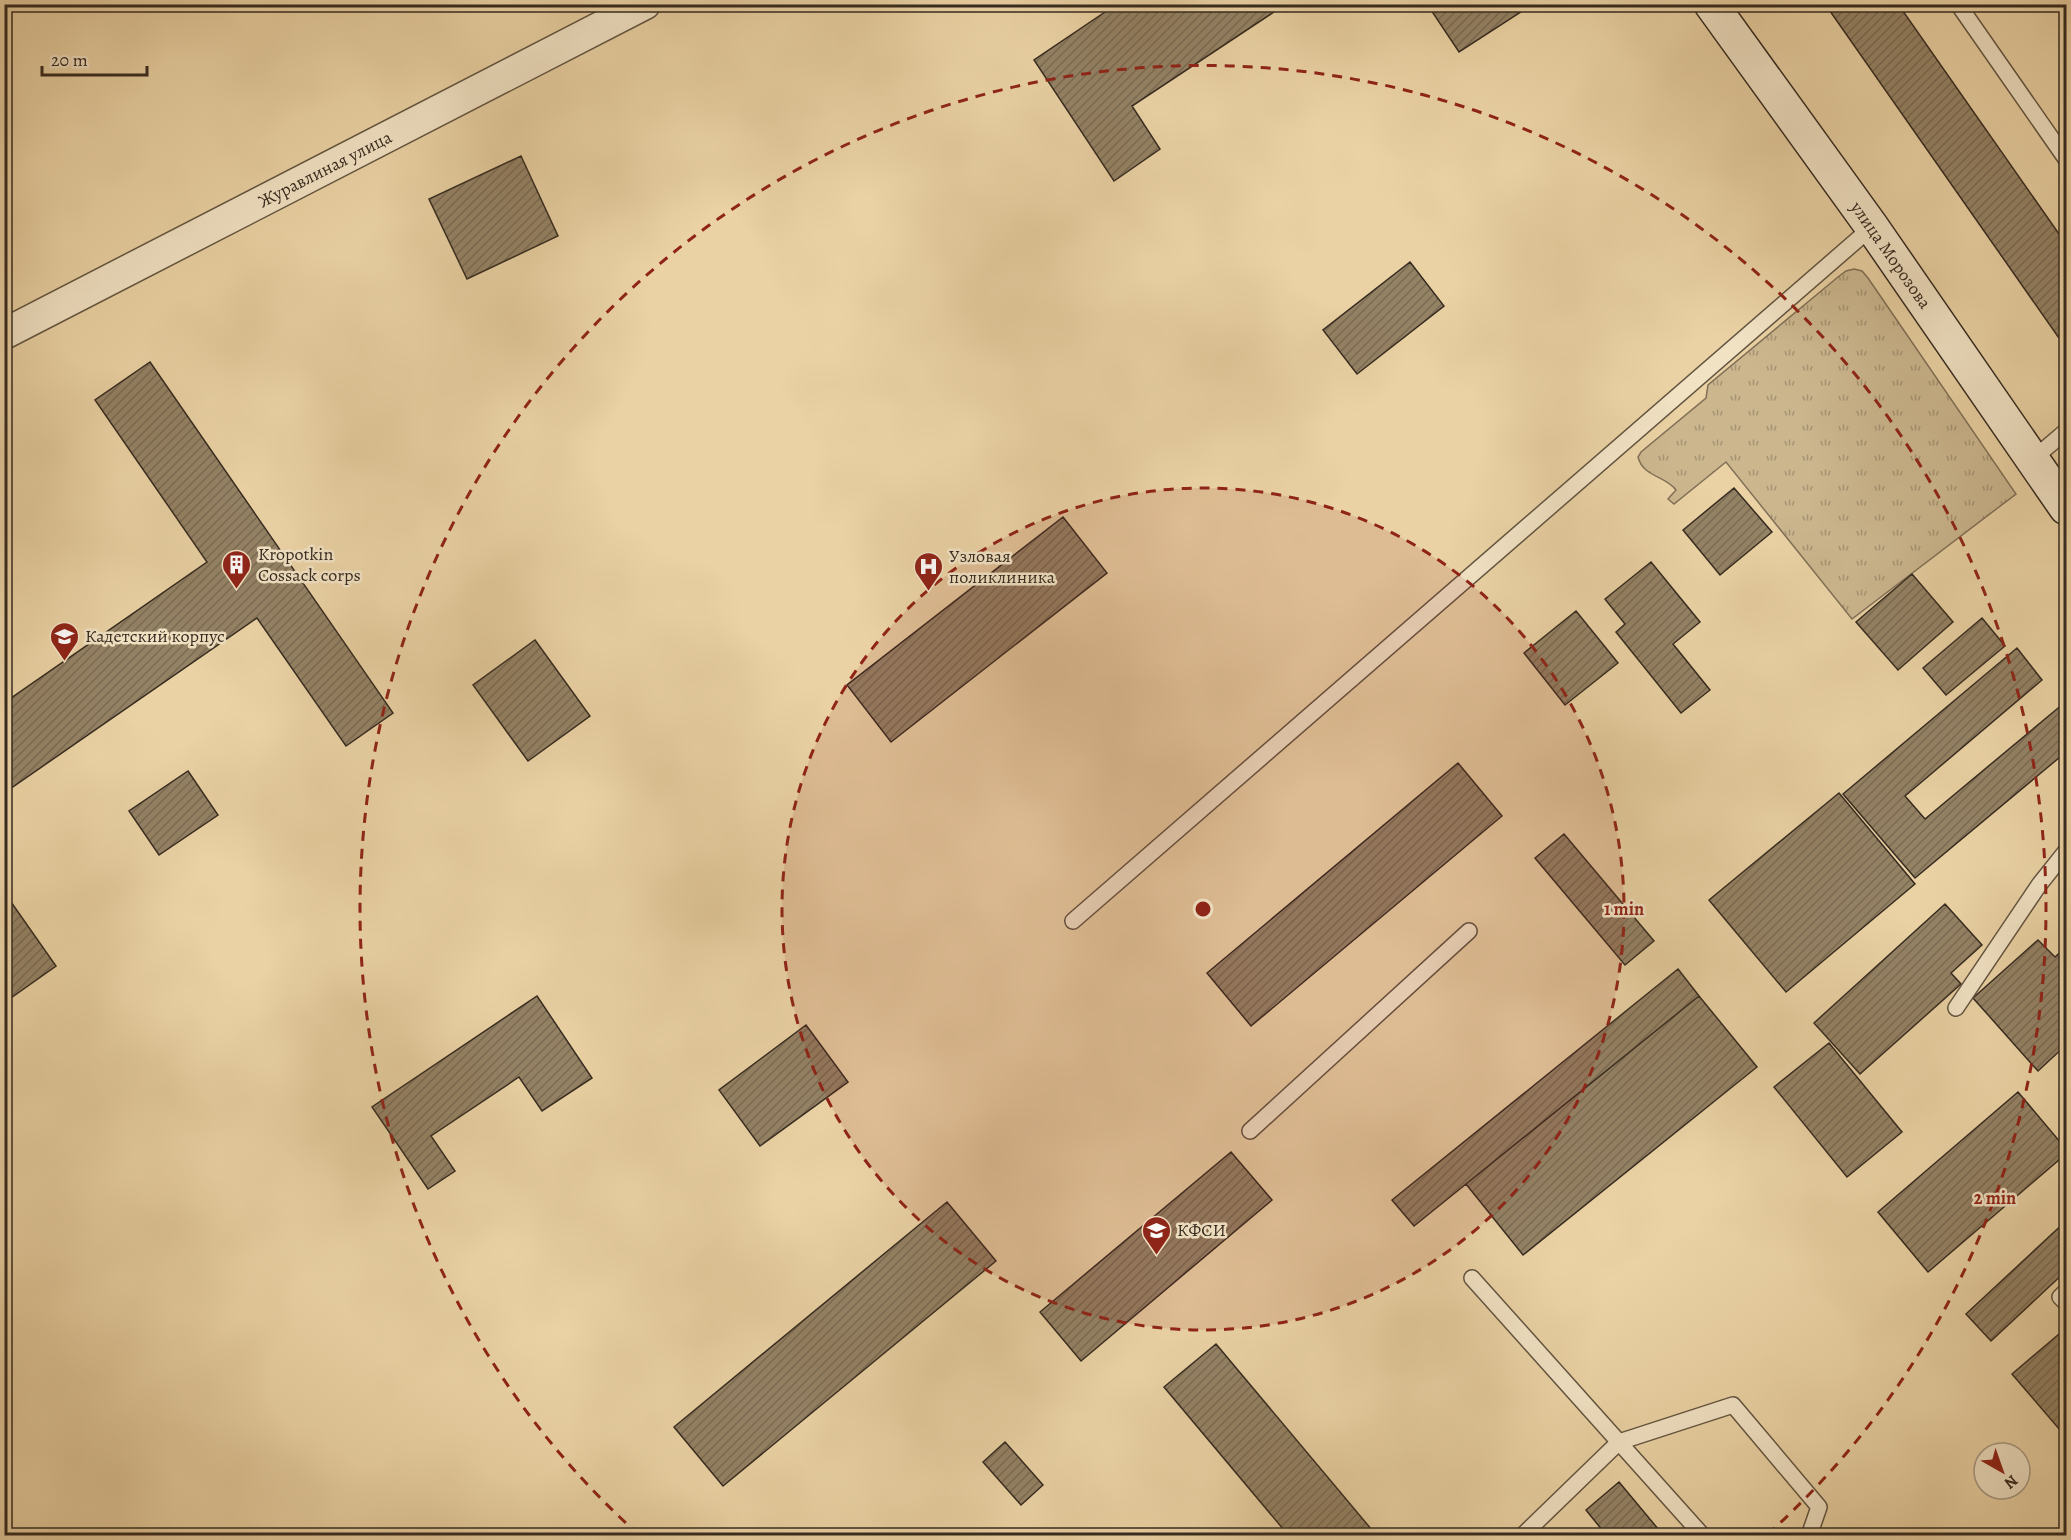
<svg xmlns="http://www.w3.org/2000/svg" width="2071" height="1540" font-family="Alegreya,serif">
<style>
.grass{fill:url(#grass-tufts);stroke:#807057;stroke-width:1.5}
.building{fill:url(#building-hatch);stroke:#362b20;stroke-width:1.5}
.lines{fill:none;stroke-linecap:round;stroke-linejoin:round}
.lane-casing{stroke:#635541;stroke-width:18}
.street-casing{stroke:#635541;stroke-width:33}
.secondary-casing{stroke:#362b20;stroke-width:36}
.lane{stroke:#f1e2c4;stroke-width:15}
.street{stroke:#f1e2c4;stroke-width:30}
.secondary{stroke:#f1e2c4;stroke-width:33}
.ring{fill:none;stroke:#8f2418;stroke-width:3;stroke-dasharray:10 8}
.labels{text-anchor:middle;stroke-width:5;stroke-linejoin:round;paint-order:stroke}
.street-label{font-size:18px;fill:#362b20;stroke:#f1e2c4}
.poi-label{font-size:18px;fill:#362b20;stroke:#f1e2c4;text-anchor:start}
.centre{fill:#8f2418;stroke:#f1e2c4;stroke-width:3}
.ring-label{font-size:18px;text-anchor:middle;font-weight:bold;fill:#8f2418;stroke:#f1e2c4;stroke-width:5;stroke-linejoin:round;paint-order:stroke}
</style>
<defs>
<pattern id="grass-tufts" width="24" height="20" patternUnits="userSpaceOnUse" patternTransform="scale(1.5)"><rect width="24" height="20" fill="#cbb68e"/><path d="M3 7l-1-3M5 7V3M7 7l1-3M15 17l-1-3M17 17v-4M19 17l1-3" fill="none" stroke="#a69474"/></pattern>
<pattern id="building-hatch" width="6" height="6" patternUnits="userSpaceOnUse" patternTransform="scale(1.5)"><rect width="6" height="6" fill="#948265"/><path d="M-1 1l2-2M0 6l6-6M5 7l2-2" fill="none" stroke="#7a6b53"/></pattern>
</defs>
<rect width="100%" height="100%" fill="#ead2a4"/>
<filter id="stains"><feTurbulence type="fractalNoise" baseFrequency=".00333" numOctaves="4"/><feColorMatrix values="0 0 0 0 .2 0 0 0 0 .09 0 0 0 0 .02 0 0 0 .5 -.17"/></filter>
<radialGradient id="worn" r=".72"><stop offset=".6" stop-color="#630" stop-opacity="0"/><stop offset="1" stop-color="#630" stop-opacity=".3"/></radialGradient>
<!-- grass -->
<path class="grass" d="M1854,269L1862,271L1868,278L2016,494L1852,619L1726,462L1674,504L1668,499L1676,490C1666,476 1643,477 1638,457L1641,452L1706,398L1708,385L1838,277L1846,271Z"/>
<!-- building -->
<path class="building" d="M1117,4H1286L1132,106L1160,149L1114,181L1034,60Z
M1427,4H1525L1527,8L1459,52Z
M1825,4H1898L2066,244V348Z
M521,156L558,236L467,279L429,199Z
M1410,262L1444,306L1357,374L1323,330Z
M150,362L393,713L346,746L257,618L4,793V703L207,562L95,400Z
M1734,488L1772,532L1720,575L1683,530Z
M1063,517L1107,573L891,742L847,685Z
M1651,562L1700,622L1673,644L1710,690L1681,713L1616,632L1625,624L1605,599Z
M1912,574L1953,622L1898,670L1856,622Z
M1576,611L1618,663L1565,705L1524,653Z
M1982,618L2005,646L1946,695L1923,668Z
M535,640L590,716L528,761L473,685Z
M2017,648L2042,680L1905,796L1925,819L2063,704L2066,708V752L1915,878L1843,794Z
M1458,763L1502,816L1251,1026L1207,973Z
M188,771L218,815L159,855L129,811Z
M1839,793L1915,884L1786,992L1709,900Z
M1564,834L1654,941L1625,965L1535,858Z
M4,892L56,966L8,1000L4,995Z
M1945,904L1982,945L1951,973L1961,984L1860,1074L1814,1023Z
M2038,940L2055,957L2066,947V1045L2038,1071L1973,998Z
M1678,969L1699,996L1414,1226L1392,1200Z
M537,996L592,1078L542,1111L519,1077L431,1136L455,1171L428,1189L372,1107Z
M1699,996L1757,1067L1523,1255L1466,1184Z
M806,1025L848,1082L760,1146L719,1090Z
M1829,1043L1902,1132L1847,1177L1774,1087Z
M2018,1092L2066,1149V1154L1928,1272L1878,1212Z
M1231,1152L1272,1200L1081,1361L1040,1312Z
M947,1202L996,1261L723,1486L674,1427Z
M2066,1221V1271L1991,1341L1966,1314Z
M2066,1328V1437L2012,1374Z
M1216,1344L1377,1536H1289L1164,1387Z
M1005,1442L1043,1485L1021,1505L983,1462Z
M1619,1482L1664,1536H1607L1586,1510Z"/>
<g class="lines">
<defs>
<path id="lane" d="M1958,4L2066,159
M2032,460L2066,431
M1073,921L1872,227
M1956,1008L2039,885L2066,851
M1250,1131L1469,931
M1472,1278L1703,1536
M2066,1291L2060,1297L2066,1303
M1522,1536L1619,1442L1733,1405L1819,1507L1809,1536"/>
<path id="street" d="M4,334L645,4"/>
<path id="secondary" d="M1711,4L1872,227L2066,508"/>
</defs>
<!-- lane casing -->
<use href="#lane" class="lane-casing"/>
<!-- street casing -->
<use href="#street" class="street-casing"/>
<!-- secondary casing -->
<use href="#secondary" class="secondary-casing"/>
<!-- lane -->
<use href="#lane" class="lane"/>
<!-- street -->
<use href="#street" class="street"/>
<!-- secondary -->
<use href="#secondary" class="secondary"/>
</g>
<!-- distance rings -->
<circle cx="1203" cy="909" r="421" fill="#8f2418" fill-opacity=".12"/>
<g class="ring">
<circle cx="1203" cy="909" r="421"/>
<path d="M639 1535A843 843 0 1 1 1767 1535"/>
</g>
<!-- icons -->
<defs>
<symbol id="building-pin" viewBox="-11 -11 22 30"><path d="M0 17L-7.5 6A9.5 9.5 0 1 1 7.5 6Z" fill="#8f2418" stroke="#f1e2c4"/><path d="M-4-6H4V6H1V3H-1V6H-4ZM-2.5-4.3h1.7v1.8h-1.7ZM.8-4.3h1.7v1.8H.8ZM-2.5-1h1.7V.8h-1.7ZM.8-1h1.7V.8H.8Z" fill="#fff"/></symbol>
<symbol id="hospital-pin" viewBox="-11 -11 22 30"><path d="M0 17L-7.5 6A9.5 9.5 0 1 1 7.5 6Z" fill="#8f2418" stroke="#f1e2c4"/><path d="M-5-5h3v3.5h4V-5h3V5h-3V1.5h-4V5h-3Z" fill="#fff"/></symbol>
<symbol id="school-pin" viewBox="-11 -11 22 30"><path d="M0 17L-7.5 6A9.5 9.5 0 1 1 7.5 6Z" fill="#8f2418" stroke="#f1e2c4"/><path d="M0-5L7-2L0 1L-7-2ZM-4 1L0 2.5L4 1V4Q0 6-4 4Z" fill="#fff"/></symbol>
<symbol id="university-pin" viewBox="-11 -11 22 30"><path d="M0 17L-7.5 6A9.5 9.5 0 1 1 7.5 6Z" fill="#8f2418" stroke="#f1e2c4"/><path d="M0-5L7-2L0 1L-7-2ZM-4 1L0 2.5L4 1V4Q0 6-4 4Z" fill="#fff"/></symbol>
</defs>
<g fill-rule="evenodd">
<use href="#building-pin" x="220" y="548" width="33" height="45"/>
<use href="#hospital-pin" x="912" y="550" width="33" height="45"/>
<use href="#school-pin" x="48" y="620" width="33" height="45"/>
<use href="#university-pin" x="1140" y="1214" width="33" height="45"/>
</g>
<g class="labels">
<!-- street labels -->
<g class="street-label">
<text transform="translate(325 169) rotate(-27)" y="6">Журавлиная улица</text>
<text transform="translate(1891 255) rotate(55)" y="6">улица Морозова</text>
</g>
<!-- poi labels -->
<g class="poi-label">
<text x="258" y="560">Kropotkin<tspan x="258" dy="21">Cossack corps</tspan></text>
<text x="949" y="562">Узловая<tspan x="949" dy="21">поликлиника</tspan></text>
<text x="85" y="642">Кадетский корпус</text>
<text x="1177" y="1236">КФСИ</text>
</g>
</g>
<circle cx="1203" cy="909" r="9" class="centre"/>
<g class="ring-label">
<text x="1624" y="915">1 min</text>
<text x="1995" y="1204">2 min</text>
</g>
<!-- margin -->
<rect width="2071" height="1540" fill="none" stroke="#ead2a4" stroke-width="24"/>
<rect x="6" y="6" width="2059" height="1528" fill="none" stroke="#362b20" stroke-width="3"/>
<rect x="12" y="12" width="2047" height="1516" fill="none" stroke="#362b20" stroke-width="1.5"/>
<!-- north arrow -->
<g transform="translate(2002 1471) rotate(140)"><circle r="28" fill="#f1e2c4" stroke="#a69982" stroke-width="1.5"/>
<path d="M0-4.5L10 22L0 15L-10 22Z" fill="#8f2418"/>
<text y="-9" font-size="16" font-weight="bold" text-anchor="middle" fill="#362b20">N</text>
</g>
<!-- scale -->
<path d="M42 66v9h105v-9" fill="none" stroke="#362b20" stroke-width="3"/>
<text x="51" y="66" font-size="18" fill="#362b20" stroke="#f1e2c4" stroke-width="4.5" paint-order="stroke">20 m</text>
<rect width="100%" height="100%" filter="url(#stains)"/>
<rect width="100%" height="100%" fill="url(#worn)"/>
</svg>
